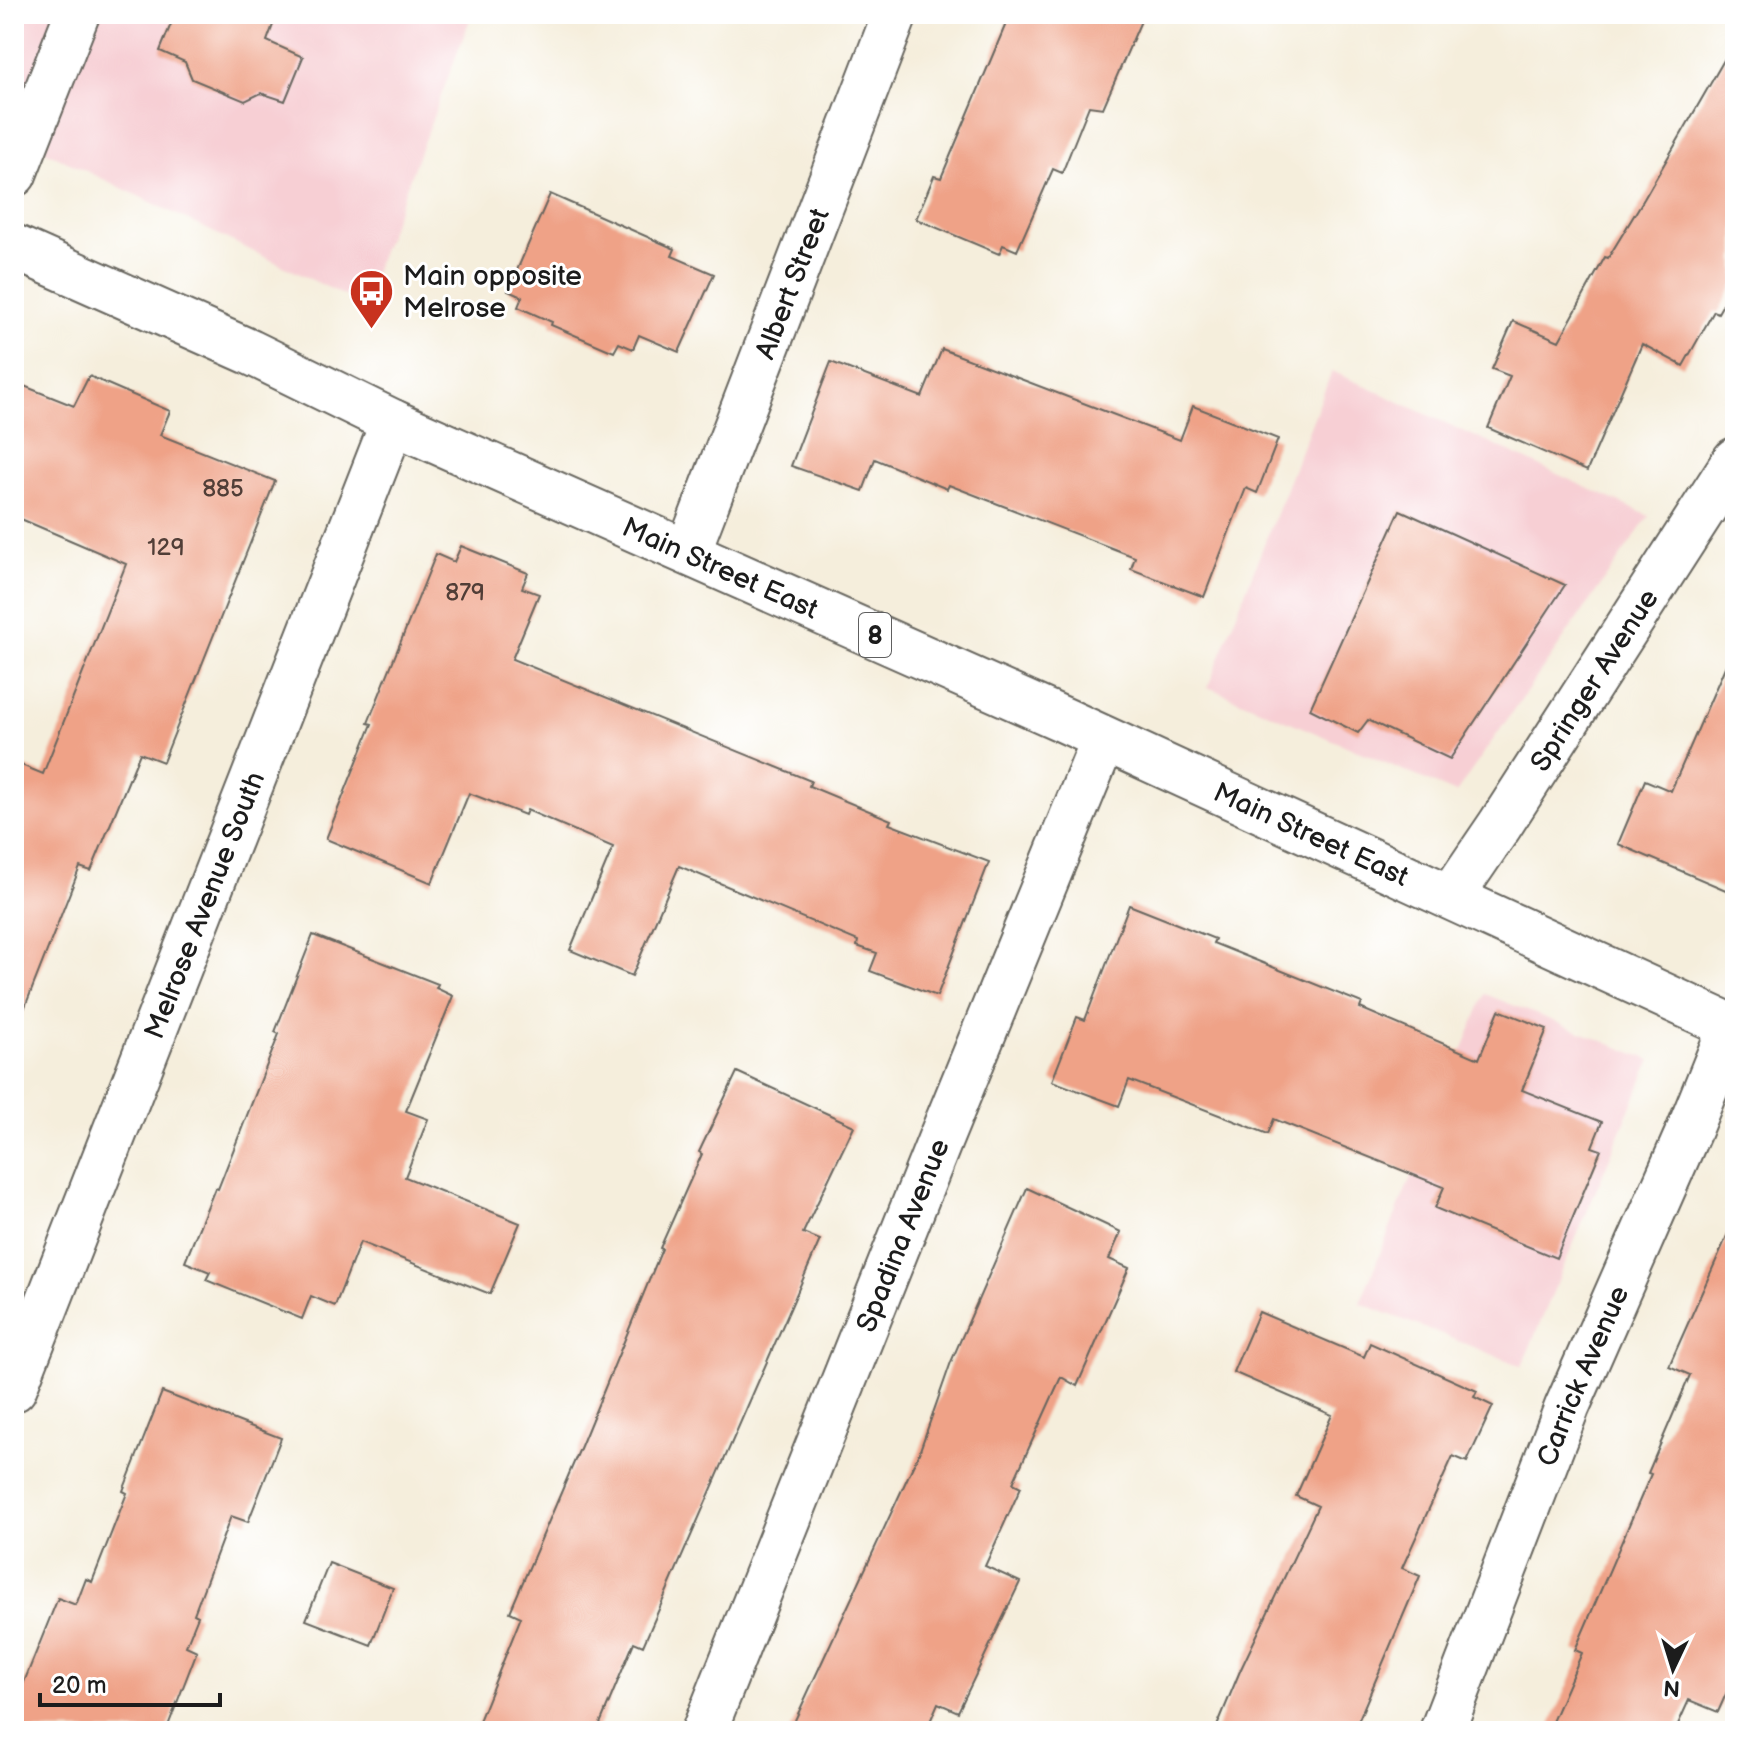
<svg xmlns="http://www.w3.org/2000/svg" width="1749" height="1745" font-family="'Balsamiq Sans',sans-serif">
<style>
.built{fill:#f7cfd4}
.building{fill:#efa287}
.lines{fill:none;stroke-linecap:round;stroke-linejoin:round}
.minor-casing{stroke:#68665f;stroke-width:48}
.major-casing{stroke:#68665f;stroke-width:48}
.minor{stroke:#fff;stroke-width:44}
.major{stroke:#fff;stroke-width:44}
.labels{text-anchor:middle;stroke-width:6;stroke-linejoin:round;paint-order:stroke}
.number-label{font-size:24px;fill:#513e37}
.shield{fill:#fff;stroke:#606060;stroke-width:2}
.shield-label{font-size:26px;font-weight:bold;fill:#1c1c1c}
.poi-label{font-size:28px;fill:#1c1c1c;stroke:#fff;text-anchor:start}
.street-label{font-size:28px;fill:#1c1c1c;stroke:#fff}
</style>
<rect width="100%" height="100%" fill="#fff"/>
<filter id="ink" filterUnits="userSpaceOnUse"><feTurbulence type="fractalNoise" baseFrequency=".0125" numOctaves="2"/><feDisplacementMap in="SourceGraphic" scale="16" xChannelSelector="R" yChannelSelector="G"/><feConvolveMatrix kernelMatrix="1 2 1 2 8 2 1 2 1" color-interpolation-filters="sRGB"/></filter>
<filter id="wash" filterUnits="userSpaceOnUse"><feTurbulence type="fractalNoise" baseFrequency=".006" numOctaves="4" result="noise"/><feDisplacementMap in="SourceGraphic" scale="32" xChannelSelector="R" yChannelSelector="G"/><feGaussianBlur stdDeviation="1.8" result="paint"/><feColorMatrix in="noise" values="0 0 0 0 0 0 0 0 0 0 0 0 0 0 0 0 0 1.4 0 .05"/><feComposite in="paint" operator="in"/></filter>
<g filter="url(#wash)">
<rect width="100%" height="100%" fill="#f5eedc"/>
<!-- built -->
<path class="built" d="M14,14H472L362,304L14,136Z
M1332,371L1649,516L1456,793L1208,687Z
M1485,994L1651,1060L1522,1366L1360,1303Z"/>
<g id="blocks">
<!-- building -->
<path class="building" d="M175,14H277L267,41L303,57L285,101L261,93L245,101L192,79L185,62L160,51Z
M1010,14H1144L1103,108L1089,106L1062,173L1053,169L1017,251L1003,245L999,254L916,219L934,176L941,178Z
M1735,41V283L1718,313L1714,311L1683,366L1642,344L1587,471L1488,428L1510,376L1492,369L1513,321L1559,341L1605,257L1608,258L1644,199Z
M550,194L675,249L672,256L714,274L679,352L639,335L633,349L619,343L614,352L551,325L552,322L518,307L522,297L508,291Z
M942,349L1180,440L1193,406L1278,439L1257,493L1246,488L1204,597L1131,569L1135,557L949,485L947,489L875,459L863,491L791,466L831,362L922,397Z
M89,376L170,411L160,435L275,481L163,762L140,753L91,871L80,867L17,1027L14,1026V762L43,774L126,564L14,516V382L74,406Z
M1400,510L1565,585L1450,759L1368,720L1358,733L1310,709Z
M461,546L528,573L522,588L539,594L512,659L811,781L809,786L891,820L889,824L989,862L937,996L870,971L877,953L857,946L858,941L679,866L632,976L570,950L613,847L527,810L525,815L469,793L432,883L326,839L372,724L368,723L436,554L454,562Z
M1735,644V894L1618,844L1645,780L1671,791Z
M1129,905L1215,939L1213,943L1362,1003L1360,1008L1479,1059L1499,1010L1547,1029L1522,1090L1602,1122L1592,1147L1601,1150L1556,1258L1435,1208L1444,1187L1274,1119L1268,1134L1129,1080L1119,1106L1052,1081L1077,1017L1085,1020Z
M313,935L438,984L436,988L453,996L406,1111L428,1119L405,1177L520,1223L490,1294L360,1242L335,1306L311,1296L302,1319L206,1280L210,1272L185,1262L215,1188L218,1189L279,1034L275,1032Z
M737,1072L854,1126L803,1233L820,1240L643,1646L634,1642L597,1731H475L521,1617L510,1612L581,1446L662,1249L660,1248L702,1154L699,1152Z
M1027,1188L1121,1232L1109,1259L1129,1268L1077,1386L1061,1377L1013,1483L1021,1487L985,1566L1020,1582L958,1712L938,1703L926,1731H790L919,1453L951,1362Z
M1735,1218V1674L1718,1712L1689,1700L1675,1731H1548L1582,1653L1575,1650L1651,1474L1648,1473L1690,1375L1669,1366Z
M1259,1312L1364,1357L1370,1343L1477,1391L1474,1397L1493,1406L1467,1462L1453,1456L1402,1568L1420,1576L1354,1731H1215L1240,1671L1318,1506L1296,1496L1332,1415L1233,1372Z
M162,1392L281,1438L248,1522L231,1516L194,1614L198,1616L186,1646L197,1651L166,1731H14V1707L58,1598L76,1605L86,1579L92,1582L127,1493L123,1491Z
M329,1563L393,1588L371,1645L306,1620Z"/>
</g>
</g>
<g filter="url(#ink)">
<use href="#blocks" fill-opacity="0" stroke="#68665f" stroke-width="2"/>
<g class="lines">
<defs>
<g id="minor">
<path d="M14,174L77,14"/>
<path id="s1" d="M688,552L895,14"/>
<path id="s2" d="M1451,897L1500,825L1735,460"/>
<path id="s3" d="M14,1389L393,422"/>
<path id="s4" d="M704,1731L940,1140L1104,739"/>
<path id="s5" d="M1442,1731L1567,1407L1689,1130L1731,1026"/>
</g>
<g id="major">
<path id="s6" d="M14,247L250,352L393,422L1062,719L1735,1028"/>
</g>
</defs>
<!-- minor casing -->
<use href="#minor" class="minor-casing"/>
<!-- major casing -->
<use href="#major" class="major-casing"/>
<!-- minor -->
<use href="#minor" class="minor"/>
<!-- major -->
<use href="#major" class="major"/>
</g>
</g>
<!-- icons -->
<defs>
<symbol id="bus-pin" viewBox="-11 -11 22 30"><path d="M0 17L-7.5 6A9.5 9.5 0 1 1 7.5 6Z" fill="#c8321e" stroke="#fff"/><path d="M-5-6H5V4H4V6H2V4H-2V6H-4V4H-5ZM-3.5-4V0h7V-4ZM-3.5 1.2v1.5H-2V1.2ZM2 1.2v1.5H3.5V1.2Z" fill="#fff"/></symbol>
</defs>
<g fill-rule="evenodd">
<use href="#bus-pin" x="346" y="266" width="51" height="69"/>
</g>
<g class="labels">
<!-- number labels -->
<g class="number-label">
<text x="223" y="496">885</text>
<text x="166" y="555">129</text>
<text x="465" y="600">879</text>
</g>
<!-- shield labels -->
<rect class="shield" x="859" y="613" width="32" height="44" rx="6"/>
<g class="shield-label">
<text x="875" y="644">8</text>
</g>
<!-- poi labels -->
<g class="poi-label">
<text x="403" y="285">Main opposite<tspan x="403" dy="32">Melrose</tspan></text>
</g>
<!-- street labels -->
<g class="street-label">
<text dy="10" stroke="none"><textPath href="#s1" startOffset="288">Albert Street</textPath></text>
<text dy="10" stroke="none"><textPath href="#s6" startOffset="776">Main Street East</textPath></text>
<text dy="10" stroke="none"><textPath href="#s2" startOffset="260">Springer Avenue</textPath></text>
<text dy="10" stroke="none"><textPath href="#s6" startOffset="1424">Main Street East</textPath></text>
<text dy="10" stroke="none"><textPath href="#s3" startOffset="520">Melrose Avenue South</textPath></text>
<text dy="10" stroke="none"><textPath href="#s4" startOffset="534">Spadina Avenue</textPath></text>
<text dy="10" stroke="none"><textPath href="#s5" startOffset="382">Carrick Avenue</textPath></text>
</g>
</g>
<!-- margin -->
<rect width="1749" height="1745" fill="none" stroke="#fff" stroke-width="48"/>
<!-- north arrow -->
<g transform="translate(1673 1669) rotate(184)" stroke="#ffffff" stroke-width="6" paint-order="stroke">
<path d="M0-6L14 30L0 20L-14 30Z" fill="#1c1c1c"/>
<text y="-12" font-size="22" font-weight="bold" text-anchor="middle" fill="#1c1c1c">N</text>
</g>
<!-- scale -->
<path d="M40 1693v12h180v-12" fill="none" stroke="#1c1c1c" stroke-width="4"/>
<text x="52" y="1693" font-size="24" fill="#1c1c1c" stroke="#ffffff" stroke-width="6" paint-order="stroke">20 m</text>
</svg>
